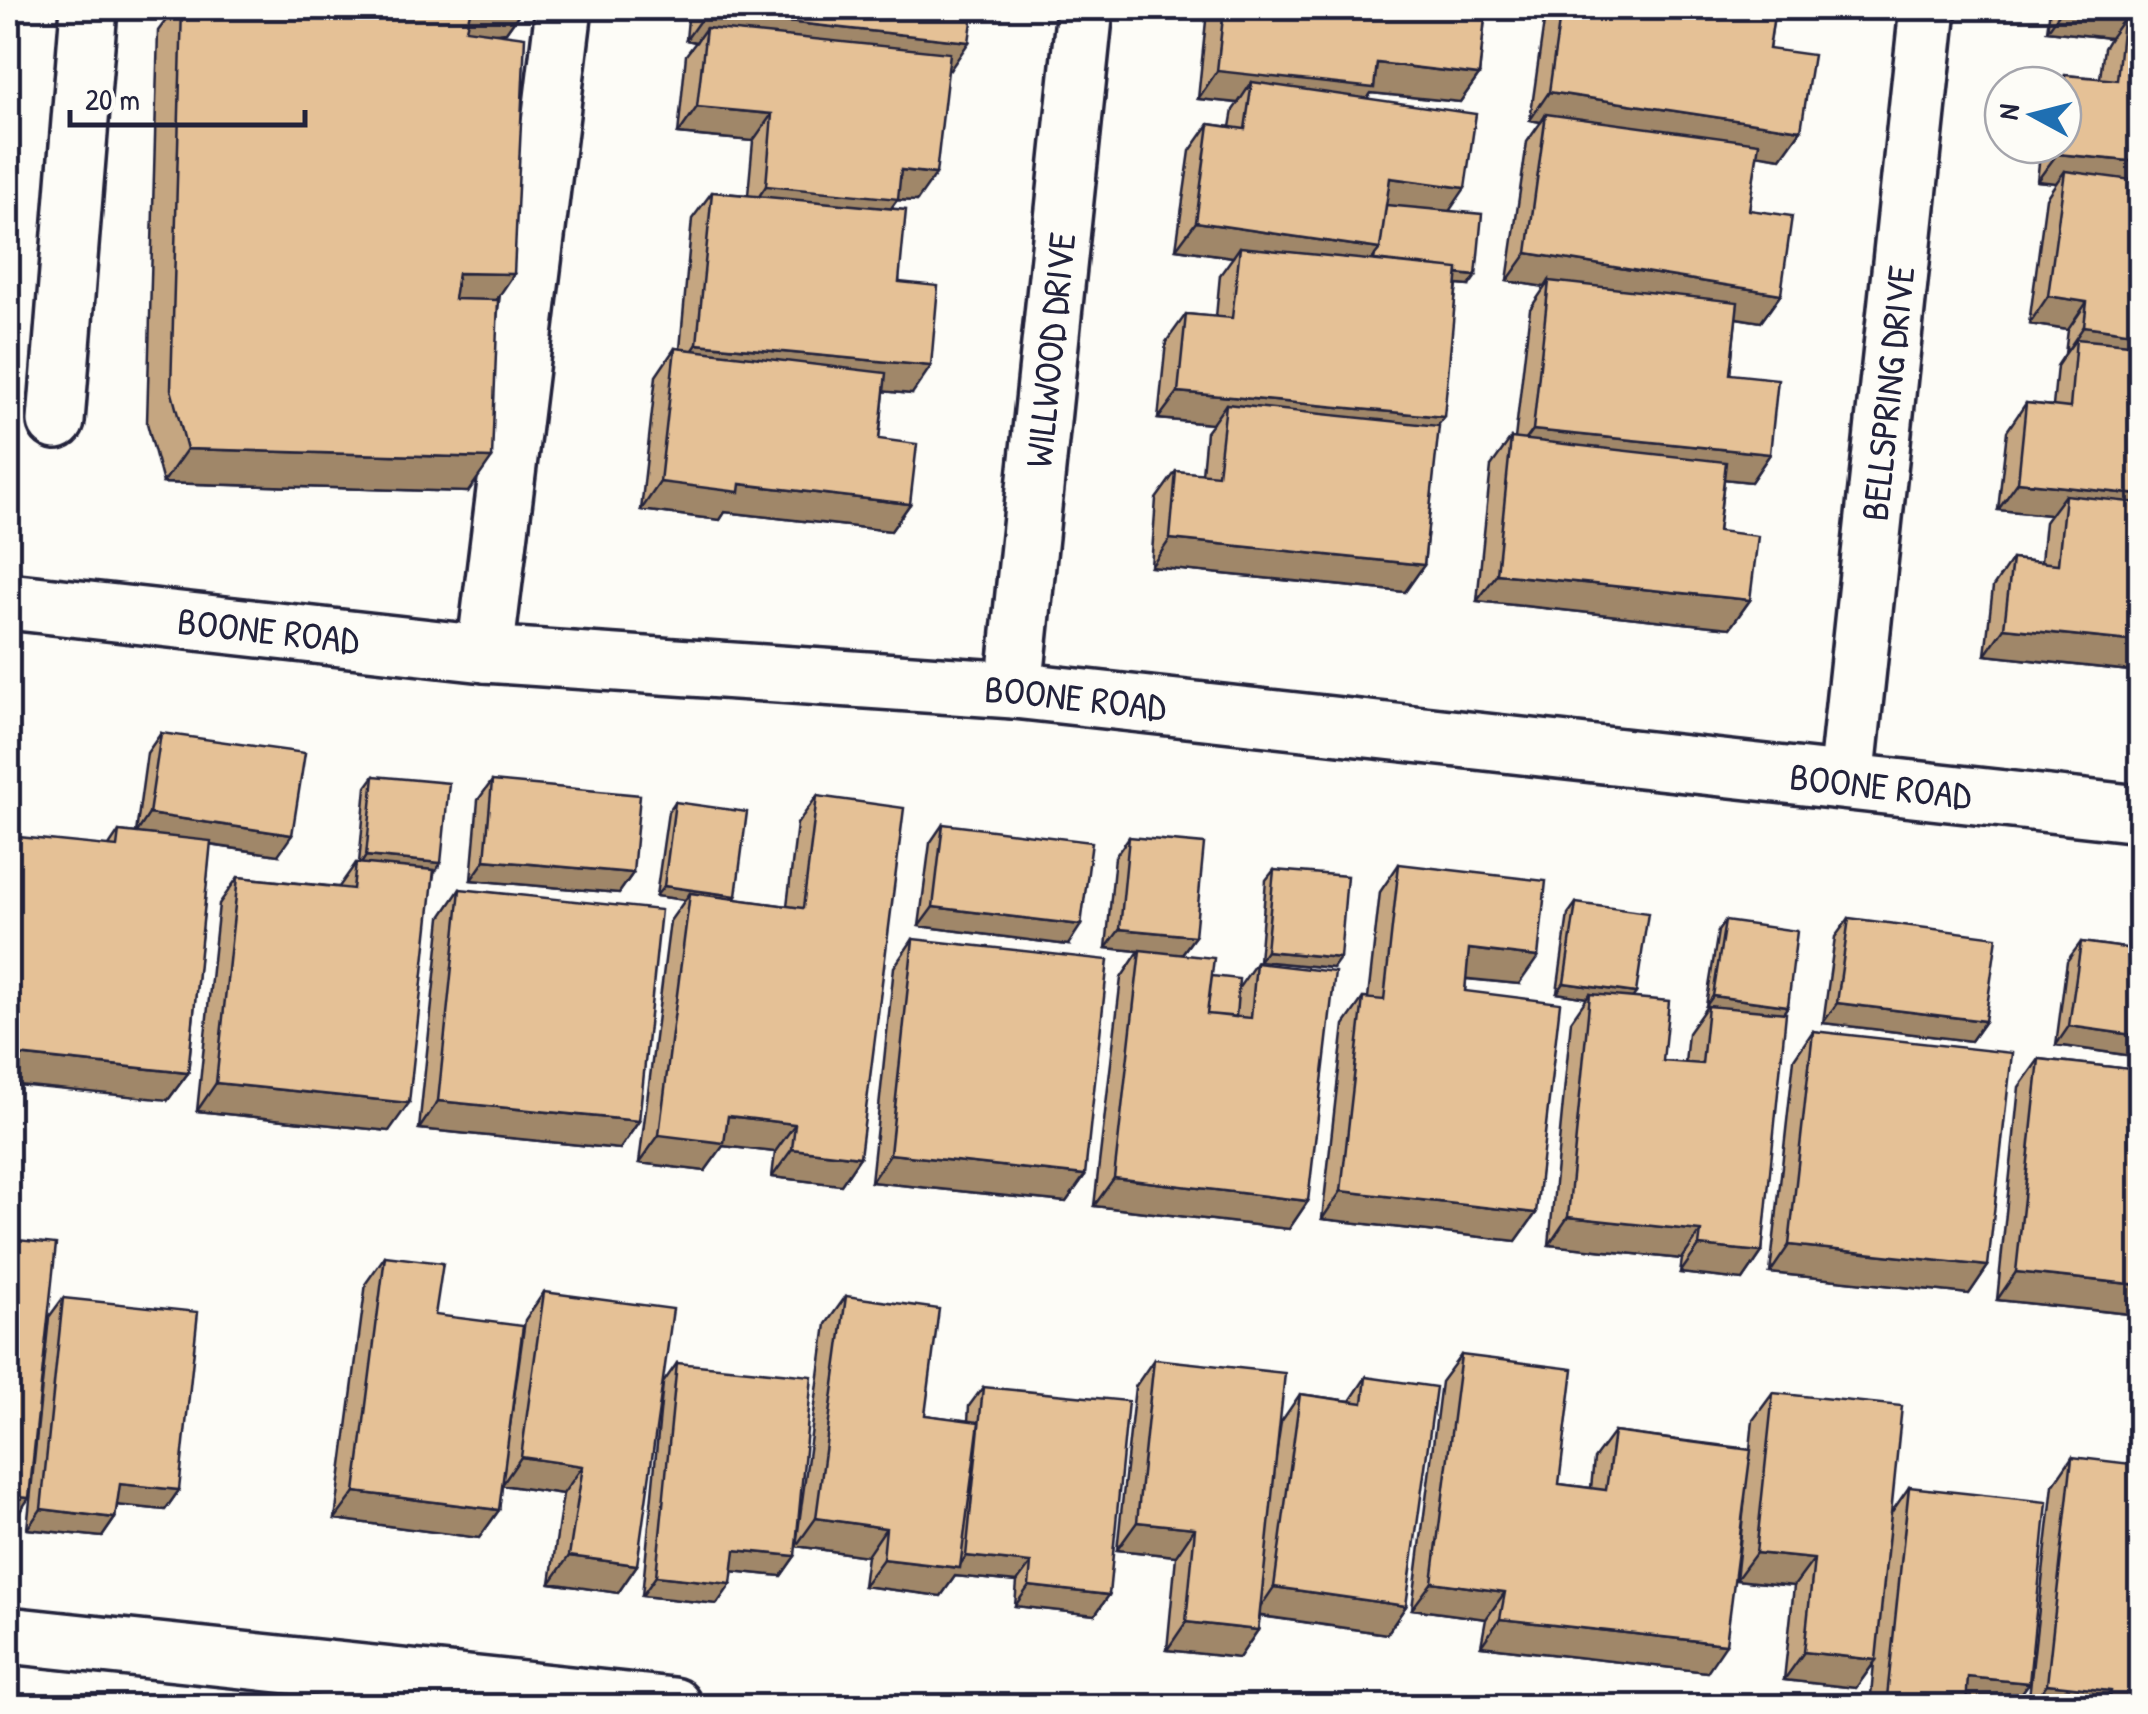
<svg xmlns="http://www.w3.org/2000/svg" width="2148" height="1714" font-family="'Patrick Hand',sans-serif">
<style>
.lines{fill:none;stroke-linecap:round;stroke-linejoin:round}
.minor-casing{stroke:#22223b;stroke-width:62}
.minor{stroke:#fdfcf7;stroke-width:55}
.wall{fill:#c5a681;stroke:#22223b;stroke-width:2.5}
.shaded-wall{fill:#a08769;stroke:#22223b;stroke-width:2.5}
.building{fill:#e5c196;stroke:#22223b;stroke-width:2.5}
.labels{text-anchor:middle;dominant-baseline:central;stroke-width:9;stroke-linejoin:round;paint-order:stroke}
.street-label{font-size:38px;fill:#22223b;stroke:#fdfcf7}
</style>
<rect width="100%" height="100%" fill="#fdfcf7"/>
<filter id="ink" filterUnits="userSpaceOnUse"><feTurbulence type="fractalNoise" baseFrequency=".01" numOctaves="2"/><feDisplacementMap in="SourceGraphic" scale="20" xChannelSelector="R" yChannelSelector="G"/><feConvolveMatrix kernelMatrix="1 2 1 2 8 2 1 2 1" color-interpolation-filters="sRGB"/></filter>
<g filter="url(#ink)">
<g class="lines">
<defs>
<g id="minor">
<path d="M56,421L89,8"/>
<path id="s1" d="M8,601L485,654L1014,690L2140,814"/>
<path d="M485,654L564,8"/>
<path id="s2" d="M1014,690L1085,8"/>
<path id="s3" d="M1846,781L1928,8"/>
<path d="M8,1635L673,1706"/>
</g>
</defs>
<use href="#minor" class="minor-casing"/>
<use href="#minor" class="minor"/>
</g>
<path class="wall" d="M175,8H523L506,32L496,33V300L468,492L163,483L147,423L158,31Z
M689,8H974L950,70L948,69L917,201L897,200L891,208L912,394L884,391L879,439L910,504L891,531L725,512L720,520L641,510L656,376L675,348L680,349L692,219L712,192L748,195L753,141L678,134L686,55L696,42L686,40Z
M1209,8H1486L1479,75L1460,102L1371,93L1367,99L1450,211L1469,286L1457,285L1438,426L1424,565L1405,592L1151,567L1156,499L1176,471L1202,474L1206,432L1212,424L1158,419L1166,342L1186,314L1216,317L1220,275L1233,257L1176,249L1190,151L1209,124L1230,127L1233,110L1238,103L1198,99L1207,11Z
M1546,8H1775L1769,49L1801,130L1781,158L1757,154L1749,210L1781,294L1761,322L1736,318L1730,374L1770,454L1751,482L1724,479L1718,531L1750,600L1730,628L1477,601L1491,466L1511,438L1515,439L1530,309L1545,287L1507,281L1527,142L1541,122L1530,120Z
M2050,8H2140V672L1985,655L1993,587L2012,559L2041,562L2045,522L2050,515L1998,510L2007,431L2026,403L2053,406L2057,366L2065,354L2068,330L2029,324L2046,198L2056,183L2037,181L2041,145H2063V85H2058L2065,75L2100,78L2104,48L2110,38L2047,31Z
M161,733L278,855L210,845L188,1073L168,1100L109,846L119,831L136,833L147,753Z
M374,776L434,874L389,1131L197,1111L219,904L238,877L339,887L356,863H359L366,787Z
M492,781L633,873L619,893L471,880L478,800Z
M817,796L860,1157L841,1185L772,1177L775,1152L723,1146L705,1171L639,1163L670,921L685,900L656,896L668,812L675,802L736,896L733,899L787,906L797,824Z
M943,824L1068,945L919,926L930,843Z
M1129,837L1195,936L1182,954L1212,976L1238,989L1256,963L1308,1201L1289,1229L1094,1206L1121,978L1139,951L1106,948L1115,857Z
M1399,864L1519,984L1466,979L1465,991L1536,1213L1516,1241L1322,1219L1344,1025L1363,998H1368L1380,892Z
M1274,870L1333,968L1259,961L1266,880Z
M460,889L639,1121L620,1149L419,1129L441,917Z
M1576,903L1633,998L1663,1061L1685,1063L1688,1033L1707,1006H1706L1718,931L1725,921L1788,1006L1783,1013L1762,1252L1743,1280L1680,1273L1682,1259L1549,1245L1571,1021L1587,998L1557,993L1568,914Z
M1849,918L1985,1021L1971,1041L1823,1023L1835,937Z
M913,939L1085,1175L1066,1202L871,1182L894,967Z
M2081,942L2140,950V1057L2056,1045L2067,961Z
M1813,1031L1988,1266L1969,1294L1770,1273L1794,1059Z
M2039,1059L2140,1070V1315L1997,1300L2019,1087Z
M385,1256L435,1315L509,1433L525,1320L544,1292L637,1565L618,1593L550,1583L563,1494L502,1485L499,1510L479,1538L335,1519L366,1283Z
M846,1296L925,1415L968,1421L969,1406L983,1387L1109,1595L1095,1615L1015,1606L1017,1582L955,1576L941,1596L863,1586L867,1556L796,1546L826,1324Z
M63,1298L179,1490L165,1510L117,1505L115,1518L102,1537L27,1529L49,1317Z
M1461,1355L1559,1484L1591,1488L1594,1459L1614,1432L1750,1449L1753,1420L1773,1393L1891,1513L1909,1487L2029,1683L2012,1706H1870L1874,1663L1856,1688L1784,1680L1794,1586L1736,1580L1745,1497L1707,1672L1481,1646L1486,1619L1412,1609L1441,1382Z
M1154,1359L1275,1462L1281,1422L1300,1394L1350,1401L1366,1377L1406,1606L1387,1634L1260,1616L1258,1630L1239,1658L1167,1650L1176,1556L1117,1550L1135,1387Z
M677,1363L795,1556L781,1576L733,1571L717,1604L642,1596L663,1383Z
M2072,1457L2140,1706H2028L2053,1485Z"/>
<path class="shaded-wall" d="M469,8H523L506,32L448,38Z
M2063,8H2105L2140,12V42L2123,20L2110,38L2047,31Z
M705,13L969,42L950,70L704,43L706,28L696,42L686,40Z
M1377,63L1479,75L1460,102L1371,93L1355,116L1252,82L1238,103L1198,99L1217,71Z
M1549,92L1801,130L1781,158L1545,122L1546,114L1541,122L1530,120Z
M697,107L772,114L753,141L678,134Z
M2057,154L2140,162V176L2130,190L2065,171L2056,183L2037,181Z
M901,170L936,174L917,201L897,200L878,226L747,214L766,186Z
M1390,178L1465,188L1446,216L1370,206Z
M1196,222L1380,249L1360,276L1240,247L1233,257L1176,249Z
M1527,253L1781,294L1761,322L1549,287V281L1545,287L1507,281Z
M1374,267L1476,276L1469,286L1367,277Z
M458,273L514,274L491,308L434,306Z
M2048,296L2087,302L2068,330L2029,324Z
M2084,326L2140,334V364L2076,339L2065,354Z
M697,344L931,366L912,394L678,372Z
M1178,392L1444,417L1424,445L1226,404L1212,424L1158,419Z
M1533,430L1770,454L1751,482L1513,457Z
M187,449L492,458L468,492L163,483Z
M660,482L740,484L910,504L891,531L725,512L720,520L641,510Z
M2018,482L2140,495V524L2065,495L2050,515L1998,510Z
M1170,539L1424,565L1405,592L1151,567Z
M1497,574L1750,600L1730,628L1477,601Z
M2004,628L2140,642V672L1985,655Z
M149,814L292,835L278,855L136,834Z
M366,856L441,863L434,874L359,867Z
M485,860L633,873L619,893L471,880Z
M664,886L736,896L728,906L690,893L685,900L656,896Z
M933,907L1081,925L1068,945L919,926Z
M1120,929L1195,936L1181,955L1106,948Z
M1469,949L1538,957L1519,984L1449,977Z
M1266,951L1340,958L1333,968L1259,961Z
M1564,983L1636,993L1629,1003L1590,994L1587,998L1557,993Z
M1713,996L1788,1006L1781,1016L1706,1006Z
M1837,1003L1985,1021L1971,1041L1823,1023Z
M2069,1026L2140,1036V1057L2056,1045Z
M8,1054L188,1073L168,1100L8,1084Z
M216,1083L409,1103L389,1131L197,1111Z
M438,1101L639,1121L620,1149L419,1129Z
M728,1116L795,1124L775,1152L723,1146L705,1171L639,1163L659,1135Z
M792,1149L860,1157L841,1185L772,1177Z
M890,1154L1085,1175L1066,1202L871,1182Z
M1114,1178L1308,1201L1289,1229L1094,1206Z
M1341,1191L1536,1213L1516,1241L1322,1219Z
M1568,1217L1701,1231L1682,1259L1549,1245Z
M1789,1245L1988,1266L1969,1294L1770,1273Z
M1699,1246L1762,1252L1743,1280L1680,1273Z
M2016,1272L2140,1285V1315L1997,1300Z
M521,1457L583,1466L563,1494L502,1485Z
M120,1484L179,1490L165,1510L106,1504Z
M355,1492L499,1510L479,1538L335,1519Z
M8,1496L29,1498L10,1526H8Z
M41,1509L115,1518L102,1537L27,1529Z
M816,1518L886,1528L867,1556L796,1546Z
M1137,1522L1195,1528L1176,1556L1117,1550Z
M735,1550L795,1556L781,1576L721,1570Z
M1756,1553L1814,1559L1794,1586L1736,1580Z
M569,1556L637,1565L618,1593L550,1583Z
M966,1556L1031,1563L1017,1582L955,1576L941,1596L863,1586L883,1559L958,1568Z
M656,1576L731,1584L717,1604L642,1596Z
M1432,1582L1505,1592L1486,1619L1412,1609Z
M1029,1586L1109,1595L1095,1615L1015,1606Z
M1274,1587L1406,1606L1387,1634L1255,1615Z
M1500,1619L1726,1644L1707,1672L1481,1646Z
M1186,1622L1258,1630L1239,1658L1167,1650Z
M1804,1652L1876,1660L1856,1688L1784,1680Z
M1968,1677L2029,1683L2012,1706H1880L1887,1697Z
M2047,1684L2111,1691L2101,1706H2031Z"/>
<path class="building" d="M182,8H471L466,29L525,37L514,274L458,273L454,299L498,300L492,458L187,449L171,389Z
M705,8H974L969,42L705,13Z
M1224,8H1486L1479,75L1377,63L1374,88L1217,71Z
M1561,8H1775L1769,49L1813,55L1801,130L1549,92Z
M2105,8H2140V12Z
M2123,20L2140,22V162L2057,154L2058,145H2063V96L2065,75L2117,80Z
M706,28L950,53L936,174L901,170L898,199L766,186L772,114L697,107Z
M1252,82L1476,114L1465,188L1390,178L1380,249L1196,222L1209,124L1245,129Z
M1546,114L1759,143L1749,210L1792,216L1781,294L1527,253Z
M2065,171L2140,181V334L2084,326L2087,302L2048,296Z
M712,192L906,210L899,282L938,286L931,366L697,344Z
M1386,205L1482,214L1476,276L1458,274V269L1374,260L1375,255L1380,249Z
M1240,247L1458,269L1444,417L1178,392L1186,314L1232,318Z
M1549,281L1738,302L1730,374L1778,379L1770,454L1533,430Z
M2076,339L2140,345V495L2018,482L2026,403L2070,408Z
M675,348L886,373L879,439L917,444L910,504L740,484L739,492L660,482Z
M1226,404L1439,426L1424,565L1170,539L1176,471L1218,475Z
M1511,438L1726,462L1718,531L1758,536L1750,600L1497,574Z
M2065,495L2140,503V642L2004,628L2012,559L2058,564Z
M161,733L305,753L292,835L149,814Z
M374,776L449,783L441,863L366,856Z
M492,781L640,795L633,873L485,860Z
M817,796L904,808L860,1157L792,1149L795,1124L728,1116L724,1143L659,1135L690,893L803,908Z
M675,802L747,812L736,896L664,886Z
M943,824L1092,842L1081,925L933,907Z
M119,831L211,841L188,1073L8,1054V836L117,847Z
M1129,837L1204,844L1195,936L1120,929Z
M356,863L434,870L409,1103L216,1083L238,877L353,889Z
M1399,864L1546,881L1538,957L1469,949L1465,991L1560,1003L1536,1213L1341,1191L1363,998L1384,1000Z
M1274,870L1347,876L1340,958L1266,951Z
M460,889L661,910L639,1121L438,1101Z
M1576,903L1648,913L1636,993L1564,983Z
M1849,918L1997,937L1985,1021L1837,1003Z
M1725,921L1797,931L1788,1006L1713,996Z
M913,939L1108,960L1085,1175L890,1154Z
M2081,942L2140,950V1036L2069,1026Z
M1140,950L1214,958L1207,1014L1251,1018L1256,963L1335,972L1308,1201L1114,1178Z
M1212,976L1239,979L1236,1017L1207,1014Z
M1590,994L1669,1001L1663,1061L1702,1064L1708,1006L1786,1013L1762,1252L1699,1246L1701,1231L1568,1217Z
M1813,1031L2012,1053L1988,1266L1789,1245Z
M2039,1059L2140,1070V1285L2016,1272Z
M8,1239L56,1244L29,1498L8,1496Z
M385,1256L443,1263L435,1315L523,1326L499,1510L355,1492Z
M544,1292L673,1309L637,1565L569,1556L583,1466L521,1457Z
M846,1296L939,1309L925,1415L979,1422L960,1568L883,1559L886,1528L816,1518Z
M63,1298L198,1312L179,1490L120,1484L115,1518L41,1509Z
M1461,1355L1573,1369L1559,1484L1606,1490L1614,1432L1751,1450L1726,1644L1500,1619L1505,1592L1432,1582Z
M1154,1359L1285,1373L1258,1630L1186,1622L1195,1528L1137,1522Z
M677,1363L812,1376L795,1556L735,1550L731,1584L656,1576Z
M1366,1377L1436,1387L1406,1606L1274,1587L1300,1394L1363,1403Z
M983,1387L1128,1401L1109,1595L1029,1586L1031,1563L966,1556Z
M1773,1393L1902,1406L1876,1660L1804,1652L1814,1559L1756,1553Z
M2072,1457L2140,1465V1706H2109L2111,1691L2047,1684Z
M1909,1487L2047,1502L2029,1683L1968,1677L1966,1705L1887,1697Z"/>
</g>
<g class="labels">
<g class="street-label">
<text stroke="none"><textPath href="#s2" startOffset="342">WILLWOOD DRIVE</textPath></text>
<text stroke="none"><textPath href="#s3" startOffset="390">BELLSPRING DRIVE</textPath></text>
<text stroke="none"><textPath href="#s1" startOffset="262">BOONE ROAD</textPath></text>
<text stroke="none"><textPath href="#s1" startOffset="1072">BOONE ROAD</textPath></text>
<text stroke="none"><textPath href="#s1" startOffset="1882">BOONE ROAD</textPath></text>
</g>
</g>
<rect width="2148" height="1714" fill="none" stroke="#fdfcf7" stroke-width="40"/>
<rect x="20" y="20" width="2108" height="1674" fill="none" stroke="#22223b" stroke-width="4" filter="url(#ink)"/>
<g transform="translate(2033 115) rotate(277)"><circle r="48" fill="#fdfcf7" stroke="#a5a5ac" stroke-width="2.5"/>
<path d="M0-8L18 38L0 25L-18 38Z" fill="#1f6fb2"/>
<text y="-15" font-size="28" font-weight="bold" text-anchor="middle" fill="#22223b">N</text>
</g>
<path d="M70 110v15h235v-15" fill="none" stroke="#22223b" stroke-width="5"/>
<text x="85" y="110" font-size="30" fill="#22223b" stroke="#fdfcf7" stroke-width="8" paint-order="stroke">20 m</text>
</svg>
